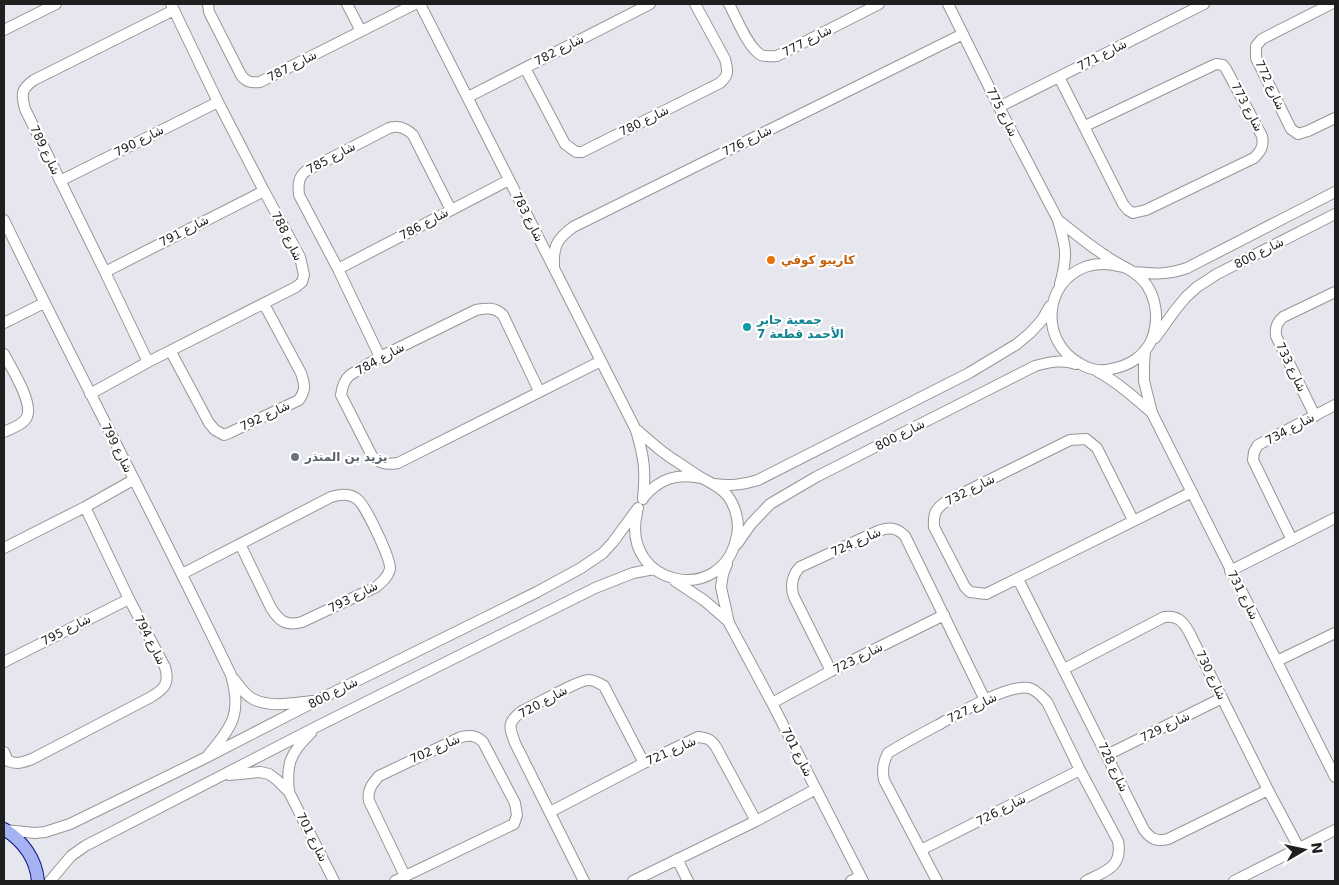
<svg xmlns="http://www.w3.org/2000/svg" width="1339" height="885" font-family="'DejaVu Sans',Vazirmatn,sans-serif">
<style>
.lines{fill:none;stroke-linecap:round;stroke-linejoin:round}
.minor-casing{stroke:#969696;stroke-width:12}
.major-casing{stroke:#101589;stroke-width:14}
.minor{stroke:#fff;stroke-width:10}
.major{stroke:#a7b2f2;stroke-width:12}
.food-dot{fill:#e8710a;stroke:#fff;stroke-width:2}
.culture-dot{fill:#0f9aa8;stroke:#fff;stroke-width:2}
.worship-dot{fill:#6b7280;stroke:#fff;stroke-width:2}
.labels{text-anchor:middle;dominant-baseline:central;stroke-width:4.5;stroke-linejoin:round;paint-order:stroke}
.street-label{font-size:12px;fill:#1f1f1f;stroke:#fff}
.food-label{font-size:12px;font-weight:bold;fill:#c56008;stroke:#fff;text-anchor:start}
.culture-label{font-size:12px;font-weight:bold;fill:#0d838f;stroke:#fff;text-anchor:start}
.worship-label{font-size:12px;font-weight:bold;fill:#5b616d;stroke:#fff;text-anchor:start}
</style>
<rect width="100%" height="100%" fill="#e6e6ee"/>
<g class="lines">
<defs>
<path id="minor" d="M208,4L209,12L241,75C246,82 251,83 260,82L415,4
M347,4L361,31
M420,4L636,430C644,457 646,471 643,499
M729,4C736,17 748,48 761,55C766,57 771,56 777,56L879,4
M948,4L999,107L1058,220C1066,247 1068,256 1060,284
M1331,4L1262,39L1256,46V58L1291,129L1298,134L1308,131L1335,118
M4,30L56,4
M525,68L565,144L576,152H582L720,83C729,75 728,71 725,59L695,4
M1059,77L1123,204L1128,210L1133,213L1146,210L1254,158C1261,151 1264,146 1262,136L1226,69L1223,65L1216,64L1085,126
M468,97L650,4
M999,107L1204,4
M60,181L218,102
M4,220C78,373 158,522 231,675C242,712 233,726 209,754
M1058,220C1072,231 1085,242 1100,252C1110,260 1122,265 1133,272C1155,286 1161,315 1152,339C1145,356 1129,366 1111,369C1100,372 1088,369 1079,363C1040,341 1043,283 1085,267C1098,262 1110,264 1123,267
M554,266C553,246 557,239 573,227L963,34
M338,269L509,180
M105,272L264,191
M1133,272C1154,274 1167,275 1187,268L1335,192
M4,323L44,303
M1155,338L1176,309L1186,297L1197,287L1217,274L1335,214
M1145,350L1144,366V381L1152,413L1335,777
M171,352L209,423L215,430L224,435L229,433L299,400C306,389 305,386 301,373L264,304
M4,354C11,368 37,407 25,420C20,426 10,429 4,432
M380,357L338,269L299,195C298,185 298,177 306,171L389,128C399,125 406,128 413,135L451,210
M148,362L105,272L25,109C21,94 21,89 34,80L174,10
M1097,371C1117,382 1134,397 1151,412
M539,391L503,315C495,307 487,308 476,310L380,357L350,375C344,380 342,388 341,395L372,456C380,464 387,465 398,463L601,361
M90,394L148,362L296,287L302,282L304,275L300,257L264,191L218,102L171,4
M1315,416L1276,336C1275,329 1277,322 1283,317L1335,292
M714,484C731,486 741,485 758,480L969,373L1017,344L1030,333L1042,320L1050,306
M643,498C660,478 677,473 702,478
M637,513C620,586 724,608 737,535C740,522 735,505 727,495C720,487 711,483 702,478C693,473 685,467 676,461C662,453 650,441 637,430
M1133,520L1097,448L1086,439L1070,440L947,501C936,508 933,513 934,527L965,587L970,592L986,594L1192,492
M1292,540L1253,460L1254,452L1258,445L1335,405
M737,544L751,524L770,504L816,477L1035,366C1050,362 1062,359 1076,364
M4,548L85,507L133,480
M727,564L723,574L721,587L729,623L772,703L863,881
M1230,571L1335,518
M182,574L331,497C340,494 349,493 357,499C365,504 391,559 390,569C388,577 382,582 376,587L302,622C286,626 280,622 271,608L240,544
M1018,579L1144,830C1151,839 1157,842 1168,839L1268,790
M675,581L705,601L729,622
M1277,661L1335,633
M4,662L129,599
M1064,669L1164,617C1177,615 1183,621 1189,632L1268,790L1299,848
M831,671L794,597C790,587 792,575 800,567L878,531C889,527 896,527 905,536L985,700
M234,679C240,687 245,695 253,699C270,708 294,703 312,701
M772,703L831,671L944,615
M4,752L8,761C18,765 23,762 32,759L151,697C164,689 170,684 165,667L129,599L85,507
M1107,755L1222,698
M229,775L260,772L269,774L277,780L289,792L334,881
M289,792C286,764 290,753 311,733
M550,812L644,763L698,737C707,738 711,739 716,747L756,821
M5,830L35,833L45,832L70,824L205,758L318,700L537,592L581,568L603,553L613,542L638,508
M921,850L1080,770
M677,859L688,881
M50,881L71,856L85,846L318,726L595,588L633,573L654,569
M395,881L514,824L517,815L515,803L483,742C476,735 470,735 461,737L379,776C372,784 367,790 369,801L405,876
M584,881L515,743C509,726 507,723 522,711C535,705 578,680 589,680C594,680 599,683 604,686L644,763
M633,881L756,821L816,789
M851,881L860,876
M937,881L884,780C882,770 883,763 888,753C904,743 921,734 938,725C958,714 1007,684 1029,688C1037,690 1042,697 1047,702L1080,770L1118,841C1123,867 1106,871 1086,881
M1234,881L1335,830"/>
<path id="major" d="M4,829C23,841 36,859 38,881"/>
</defs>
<use href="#minor" class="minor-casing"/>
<use href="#major" class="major-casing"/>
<use href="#minor" class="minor"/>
<use href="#major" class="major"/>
</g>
<circle class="food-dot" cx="771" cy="260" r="5"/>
<circle class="culture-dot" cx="747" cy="327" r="5"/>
<circle class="worship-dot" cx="295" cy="457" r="5"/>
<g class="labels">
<g class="street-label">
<text transform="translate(807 41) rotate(-27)">شارع 777</text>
<text transform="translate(559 50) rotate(-27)">شارع 782</text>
<text transform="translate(1102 55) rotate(-27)">شارع 771</text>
<text transform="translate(292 66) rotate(-27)">شارع 787</text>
<text transform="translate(1270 85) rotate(65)">شارع 772</text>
<text transform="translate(1247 107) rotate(62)">شارع 773</text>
<text transform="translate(1002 112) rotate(63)">شارع 775</text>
<text transform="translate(644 121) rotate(-26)">شارع 780</text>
<text transform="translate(139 141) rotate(-27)">شارع 790</text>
<text transform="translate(747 141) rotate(-26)">شارع 776</text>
<text transform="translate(45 150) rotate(64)">شارع 789</text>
<text transform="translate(331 158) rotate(-28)">شارع 785</text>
<text transform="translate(528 217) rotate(63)">شارع 783</text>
<text transform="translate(424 224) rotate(-28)">شارع 786</text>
<text transform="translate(184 231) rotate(-27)">شارع 791</text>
<text transform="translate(287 236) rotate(63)">شارع 788</text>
<text transform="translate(1259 253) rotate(-27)">شارع 800</text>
<text transform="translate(380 359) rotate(-29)">شارع 784</text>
<text transform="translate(1291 367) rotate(64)">شارع 733</text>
<text transform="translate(265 416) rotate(-25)">شارع 792</text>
<text transform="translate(1290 429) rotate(-28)">شارع 734</text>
<text transform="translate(900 435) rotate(-27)">شارع 800</text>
<text transform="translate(117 448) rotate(63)">شارع 799</text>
<text transform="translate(970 490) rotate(-27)">شارع 732</text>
<text transform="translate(856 542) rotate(-24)">شارع 724</text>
<text transform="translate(1243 595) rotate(63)">شارع 731</text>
<text transform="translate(353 597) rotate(-27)">شارع 793</text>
<text transform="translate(66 630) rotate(-27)">شارع 795</text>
<text transform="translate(150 640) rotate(63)">شارع 794</text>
<text transform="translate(858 658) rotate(-27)">شارع 723</text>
<text transform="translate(1211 675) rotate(64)">شارع 730</text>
<text transform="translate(333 693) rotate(-27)">شارع 800</text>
<text transform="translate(543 702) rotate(-29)">شارع 720</text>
<text transform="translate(972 708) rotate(-26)">شارع 727</text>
<text transform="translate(1165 727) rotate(-26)">شارع 729</text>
<text transform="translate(435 749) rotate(-24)">شارع 702</text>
<text transform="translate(671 751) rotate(-24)">شارع 721</text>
<text transform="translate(797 752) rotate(63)">شارع 701</text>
<text transform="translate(1113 767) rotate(64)">شارع 728</text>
<text transform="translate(1001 810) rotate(-27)">شارع 726</text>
<text transform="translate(312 837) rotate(63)">شارع 701</text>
</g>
<g class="food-label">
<text x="781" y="260">كاريبو كوفي</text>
</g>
<g class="culture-label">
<text x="757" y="320">جمعية جابر<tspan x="757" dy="14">الأحمد قطعة 7</tspan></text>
</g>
<g class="worship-label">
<text x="305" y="457">يزيد بن المنذر</text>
</g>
</g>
<rect width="1339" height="885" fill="none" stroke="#1f1f1f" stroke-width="10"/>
<g transform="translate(1304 850) rotate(81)" stroke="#ffffff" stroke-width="4" paint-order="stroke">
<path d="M0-4L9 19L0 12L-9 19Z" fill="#1f1f1f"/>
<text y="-8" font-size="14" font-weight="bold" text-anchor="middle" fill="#1f1f1f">N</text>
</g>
</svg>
